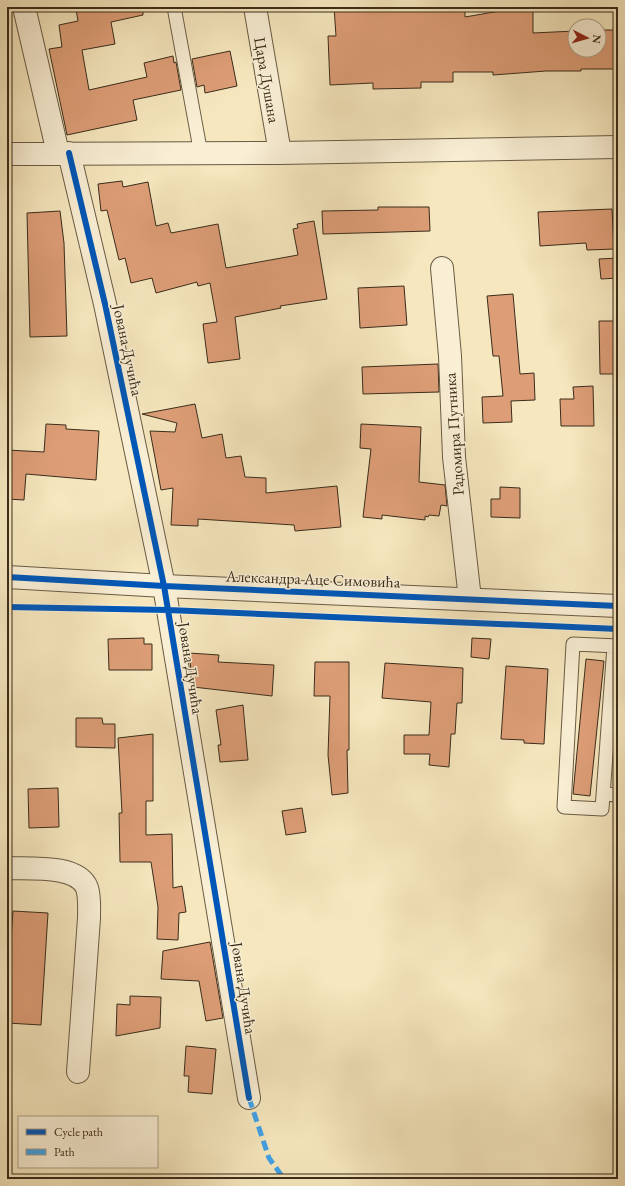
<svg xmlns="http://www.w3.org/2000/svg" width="625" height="1186" font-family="'EB Garamond',serif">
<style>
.building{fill:#dd9e77;stroke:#3a2c1b}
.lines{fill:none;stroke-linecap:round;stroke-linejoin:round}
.service-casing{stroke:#695b44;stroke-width:15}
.minor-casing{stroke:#695b44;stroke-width:24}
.tertiary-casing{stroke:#695b44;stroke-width:24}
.service{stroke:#f9efd5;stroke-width:13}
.minor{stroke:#f9efd5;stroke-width:22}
.tertiary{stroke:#f9efd5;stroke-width:22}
.quiet{stroke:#3fa3ea;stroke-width:5;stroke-dasharray:10 5;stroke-linecap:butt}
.cycleway-casing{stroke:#f9efd5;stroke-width:8}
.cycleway{stroke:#0057b8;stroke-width:6}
.labels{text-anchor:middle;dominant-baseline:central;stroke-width:3;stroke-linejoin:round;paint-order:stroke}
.street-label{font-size:16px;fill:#3a2c1b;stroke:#f9efd5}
</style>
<rect width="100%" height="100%" fill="#f6e7be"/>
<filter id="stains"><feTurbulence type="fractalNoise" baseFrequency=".005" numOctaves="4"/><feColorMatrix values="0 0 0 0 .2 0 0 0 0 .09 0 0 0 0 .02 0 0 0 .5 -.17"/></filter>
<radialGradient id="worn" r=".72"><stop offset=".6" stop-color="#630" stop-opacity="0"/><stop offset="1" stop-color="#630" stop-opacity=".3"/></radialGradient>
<path class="building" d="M86,7H143V15L111,22L115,44L82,50L89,90L147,77L144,63L173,56L174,63L176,62L181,90L133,100L137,120L67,135L49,49L62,47L59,25L78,21L76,9Z
M334,7H465V17L523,7H533V33L575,31V50H599V30H618V69H581V71H546L493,75V72H453V82H421V88L373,89V83L330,85L328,36H336Z
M230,51L237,86L205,93L204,85L197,87L192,59Z
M122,181L123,187L148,182L156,226L168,223L171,233L218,224L226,268L298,255L293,229L298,228L297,224L314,221L327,299L280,306L281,308L235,317L240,359L208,363L203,324L217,322L210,283L198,286L197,282L156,293L152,278L131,283L125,258L119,260L107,210L101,211L98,184Z
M378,207H429L430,231L323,234L322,211L378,210Z
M612,209L614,249L587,250L586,243L540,246L538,212Z
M60,211L64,243L67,336L30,337L27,213Z
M618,258V278L601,279L599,259Z
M404,286L407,325L360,328L358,288Z
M513,294L520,374L534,373L535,400L511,401L512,422L483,423L482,397L503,396L499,356H493L487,296Z
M599,321H618V374H600Z
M438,364L439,392L363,394L362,367Z
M593,386L594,426H561L560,399H574L573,387Z
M195,404L202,438L222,434L226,458L241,456L245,477L266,478V493L337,486L341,527L295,531L294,525L198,519V526L171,525L173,488L161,490L150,431L175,432L177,423L142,414Z
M46,424L66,425V429L99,431L96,480L26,474L24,500L7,499V450L44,452Z
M361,424L421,427L419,482L445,485L447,506L441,505L439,516L429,515L428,517L425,516V520L382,515V519L363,517L371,449L360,448Z
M500,487L520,488V518L491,517V499H500Z
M144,638V644H152V670H109L108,639Z
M472,638L491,639L489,659L471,657Z
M189,653L219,655L218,662L274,665L272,696L193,687Z
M586,659L604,661L590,796L573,794Z
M315,662H349V750H347L348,793L332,795L328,755L330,696H314Z
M385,663L463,668L462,703H457L455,734H451L449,767L429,765L430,754H404V735H429L431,702L382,698Z
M506,666L548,669L544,744L524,743V740L501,739Z
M243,705L248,760L220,762L218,745H221L216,710Z
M76,718H102L103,724H115V748L76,747Z
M153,734V801H146V835L172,834L173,888L182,886L186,912L179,913L178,940L157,939L158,907L151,862H120L119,813H122L118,738Z
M58,788L59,827L29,828L28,789Z
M302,808L306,832L286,835L282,811Z
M13,911L48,913L41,1025L7,1023V994Z
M210,942L223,1018L206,1021L199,981L161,979L163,951Z
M130,996L161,997L160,1028L116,1036L117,1004L130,1005Z
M186,1046L216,1049L212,1094L188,1092L189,1076H184Z"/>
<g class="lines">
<defs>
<path id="service" d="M174,7L201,154
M614,646L602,809L564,807L573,644L618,646
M603,794L618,795"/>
<path id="minor" d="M24,7L58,153
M255,7L280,153
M69,153L105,304L164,586L249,1098
M7,154L280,153L618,147
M442,268L450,356L454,457L470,599
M7,868C28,869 78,864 87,888C90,897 89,908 89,918L78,1072"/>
<path id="tertiary" d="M7,577L164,586L618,606"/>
</defs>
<use href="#service" class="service-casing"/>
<use href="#minor" class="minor-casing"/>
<use href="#tertiary" class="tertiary-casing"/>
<use href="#service" class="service"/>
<use href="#minor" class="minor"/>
<use href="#tertiary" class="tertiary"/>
<path class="quiet" d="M249,1098L269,1158L284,1179"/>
<defs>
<path id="cycleway" d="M69,153L105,304L164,586L249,1098
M7,577L164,586L618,606
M7,607L168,610L618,629"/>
</defs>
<use href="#cycleway" class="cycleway-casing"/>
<use href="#cycleway" class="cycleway"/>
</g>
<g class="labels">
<g class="street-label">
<text transform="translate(267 80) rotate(80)">Цара Душана</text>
<text transform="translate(128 350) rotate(78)">Јована Дучића</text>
<text transform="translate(454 434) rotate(-94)">Радомира Путника</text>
<text transform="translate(313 579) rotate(2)">Александра Аце Симовића</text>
<text transform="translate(191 668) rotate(81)">Јована Дучића</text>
<text transform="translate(244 988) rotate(81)">Јована Дучића</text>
</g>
</g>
<rect width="625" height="1186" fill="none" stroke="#f6e7be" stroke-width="24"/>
<rect x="8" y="8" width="609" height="1170" fill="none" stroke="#3a2c1b" stroke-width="2"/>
<rect x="12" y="12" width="601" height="1162" fill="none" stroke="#3a2c1b"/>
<rect x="18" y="1116" width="140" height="52" fill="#f9efd5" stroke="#ada18b"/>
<rect x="26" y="1129" width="20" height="6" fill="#0057b8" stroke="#ada18b"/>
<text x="54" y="1136" font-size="12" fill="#3a2c1b">Cycle path</text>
<rect x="26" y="1149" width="20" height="6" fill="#3fa3ea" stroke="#ada18b"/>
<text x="54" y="1156" font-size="12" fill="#3a2c1b">Path</text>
<g transform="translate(587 38) rotate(96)"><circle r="19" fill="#f9efd5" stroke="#ada18b"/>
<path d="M0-3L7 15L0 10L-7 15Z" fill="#8f2418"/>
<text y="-6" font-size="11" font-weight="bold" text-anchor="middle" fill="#3a2c1b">N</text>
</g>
<rect width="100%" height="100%" filter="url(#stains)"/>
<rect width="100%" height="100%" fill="url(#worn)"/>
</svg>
